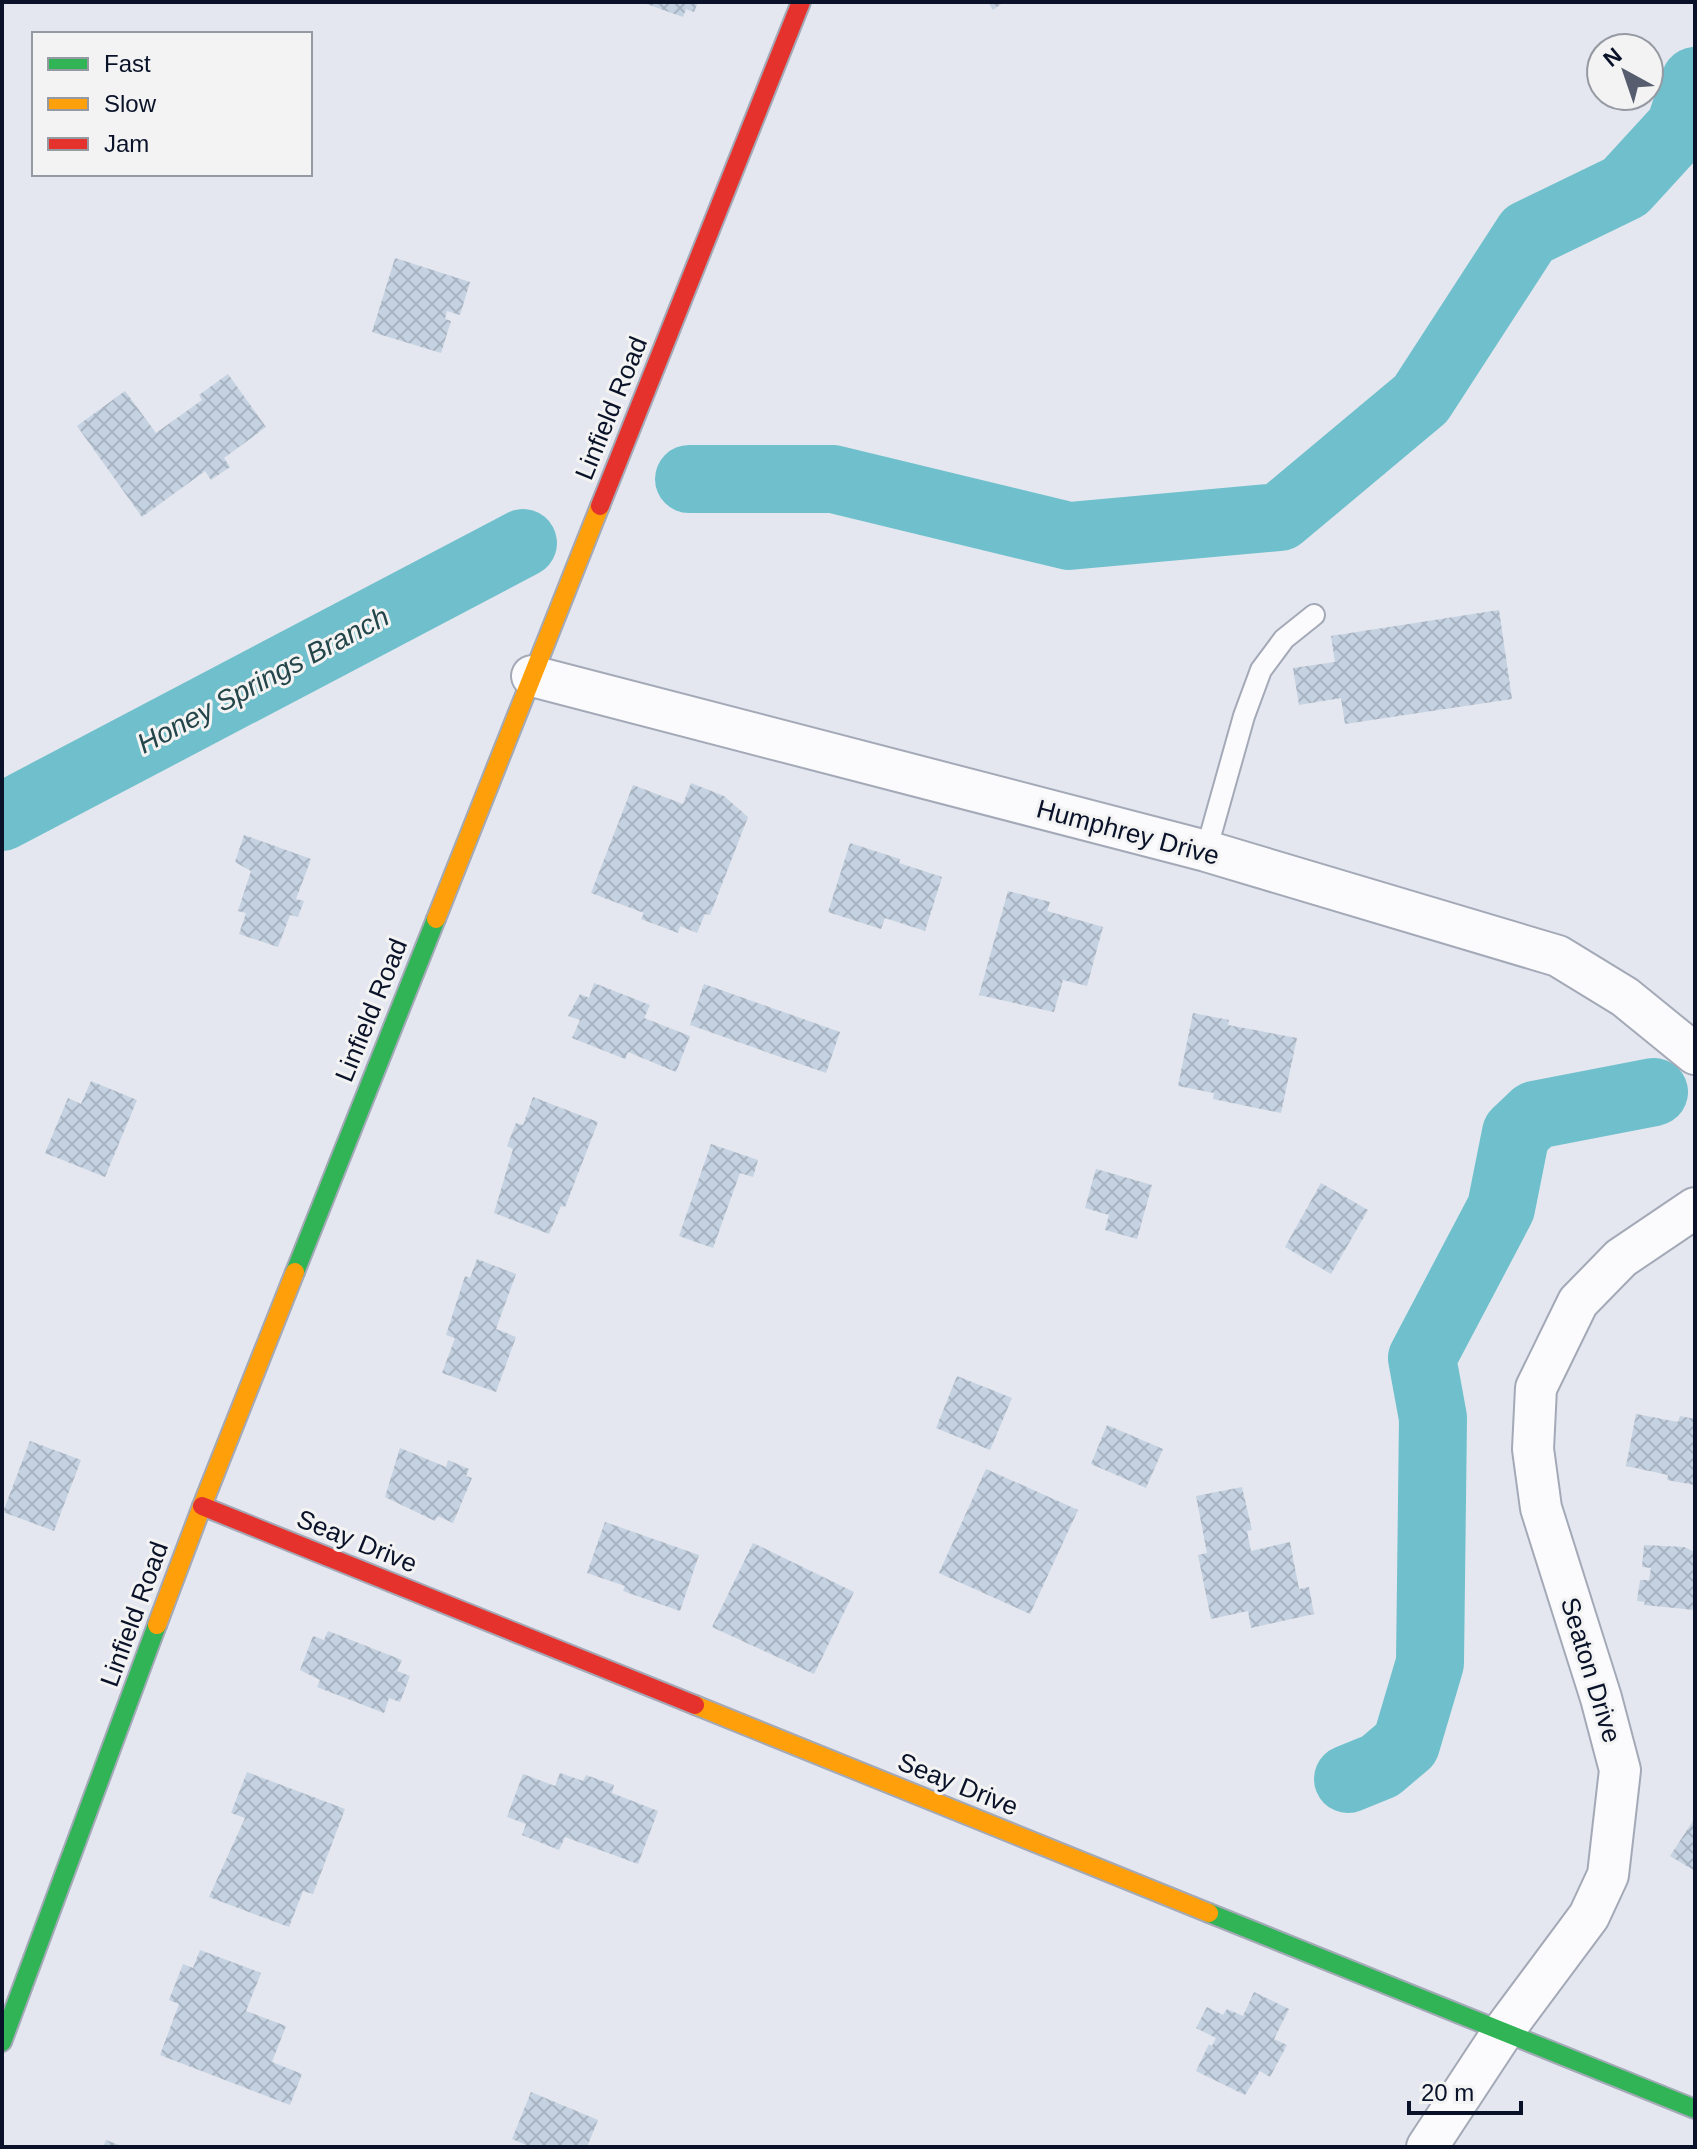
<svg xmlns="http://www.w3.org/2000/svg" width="1697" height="2149" font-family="Helvetica,sans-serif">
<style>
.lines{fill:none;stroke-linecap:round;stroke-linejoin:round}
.river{stroke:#6fc0cc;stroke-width:68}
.building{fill:url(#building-cross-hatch)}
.lane-casing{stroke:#a3a9b7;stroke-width:24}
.street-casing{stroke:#a3a9b7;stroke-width:44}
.fast-casing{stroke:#a3a9b7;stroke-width:22}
.slow-casing{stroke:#a3a9b7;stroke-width:22}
.jam-casing{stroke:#a3a9b7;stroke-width:22}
.lane{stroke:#fbfbfd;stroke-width:20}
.street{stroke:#fbfbfd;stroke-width:40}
.fast{stroke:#30b455;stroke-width:18}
.slow{stroke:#ff9f0a;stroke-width:18}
.jam{stroke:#e5322d;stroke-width:18}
.labels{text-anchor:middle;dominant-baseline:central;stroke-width:6;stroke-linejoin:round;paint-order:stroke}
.street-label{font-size:26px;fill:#091228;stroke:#f3f3f3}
.water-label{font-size:28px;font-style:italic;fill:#244549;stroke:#f3f3f3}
</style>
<defs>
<pattern id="building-cross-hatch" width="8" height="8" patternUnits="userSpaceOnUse" patternTransform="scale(2)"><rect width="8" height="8" fill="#c5d2e1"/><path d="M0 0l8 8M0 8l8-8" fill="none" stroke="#a8b3c1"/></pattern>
</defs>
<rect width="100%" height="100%" fill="#e4e7ef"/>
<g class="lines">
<path class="river" d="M689,479H833L1069,536L1280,517L1421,399L1528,234L1625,187L1680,127L1695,81
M2,817L523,543
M1348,1779L1380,1766L1406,1744L1430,1663L1433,1418L1422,1358L1501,1208L1516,1133L1535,1115L1654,1092"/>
</g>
<path class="building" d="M641,2H698L694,12L686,9L683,17Z
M988,2H1004L993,10Z
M395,258L470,282L460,315L447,311L445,319L451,321L441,353L372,332Z
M228,374L266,427L224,458L230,467L211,480L205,471L142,517L77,426L125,391L156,433L202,400L199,395Z
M1499,610L1512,699L1345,724L1341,698L1299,705L1293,668L1335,662L1331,636Z
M691,783L724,796L748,817L710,915L705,914L697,933L680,926L678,933L641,919L644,913L591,893L633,785L683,804Z
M244,835L311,859L296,899L304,901L298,917L290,915L278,947L239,934L246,913L238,911L251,871L235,862Z
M850,843L900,859L899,863L942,877L925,931L885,918L881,929L828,912Z
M1008,891L1050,902L1047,911L1103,927L1087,986L1063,980L1054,1012L979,995Z
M594,983L650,1005L644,1018L690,1036L676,1072L628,1052L625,1059L572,1038L580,1020L568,1016L580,994L589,998Z
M704,984L840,1032L826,1073L690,1025Z
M1193,1013L1229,1020L1228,1025L1297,1038L1281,1113L1213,1099L1214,1093L1178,1086Z
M91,1081L137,1100L105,1177L45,1153L68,1098L81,1104Z
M533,1097L598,1122L565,1207L561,1206L549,1234L494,1213L513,1149L507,1146L516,1123L523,1125Z
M711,1144L758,1160L753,1177L740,1173L713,1248L679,1236Z
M1096,1169L1152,1185L1137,1239L1105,1230L1109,1215L1085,1208Z
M1321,1183L1368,1210L1331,1274L1285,1247Z
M477,1259L516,1274L496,1329L516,1337L496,1392L442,1373L455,1338L446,1335L465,1276L470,1278Z
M957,1376L1012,1398L990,1450L936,1428Z
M1636,1414L1678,1422L1680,1416L1695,1419V1485L1667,1480L1668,1475L1626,1466Z
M1107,1425L1163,1449L1146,1488L1091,1464Z
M30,1441L81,1460L54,1531L3,1512Z
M400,1448L446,1467L448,1460L469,1469L466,1476L472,1478L453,1523L438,1516L435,1521L385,1497Z
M986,1469L1078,1510L1030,1614L939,1573Z
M1242,1487L1252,1530L1247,1531L1251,1551L1290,1542L1299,1589L1309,1587L1314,1614L1251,1628L1248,1611L1211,1619L1198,1555L1207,1553L1196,1496Z
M605,1522L699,1555L680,1611L623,1591L625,1586L587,1573Z
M753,1543L854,1592L814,1674L712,1627Z
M1644,1545L1684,1547L1695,1552V1610L1644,1605L1645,1602L1637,1601L1640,1580H1649L1651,1568L1642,1567Z
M328,1631L402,1660L397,1671L410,1676L400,1702L389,1698L384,1713L317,1687L320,1680L300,1670L313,1636L324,1640Z
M247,1772L345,1809L313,1894L303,1891L289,1927L209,1897L245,1818L231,1813Z
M560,1773L583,1781L586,1775L614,1785L612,1793L658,1811L638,1864L565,1837L559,1850L522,1835L526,1824L507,1817L523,1774L555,1786Z
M1695,1818V1871L1670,1856Z
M200,1950L261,1973L246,2011L286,2026L272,2062L302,2074L290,2105L160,2055L179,2004L169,2000L183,1964L193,1968Z
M1254,1992L1289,2009L1274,2039L1287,2045L1270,2077L1260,2071L1245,2095L1196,2071L1209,2044L1212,2046L1216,2038L1196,2028L1207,2007L1223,2015L1227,2009L1243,2016Z
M531,2092L598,2120L587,2147H531L512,2139Z
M106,2140L124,2147H103Z"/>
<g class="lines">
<defs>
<path id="lane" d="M1206,851L1244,716L1261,670L1284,639L1314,615"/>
<path id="street" d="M532,676L1206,851L1558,956L1625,997L1695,1054
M1427,2147L1502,2033L1589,1916L1608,1875L1620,1770L1601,1698L1541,1508L1533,1449L1536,1388L1578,1302L1621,1258L1695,1208"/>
<path id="fast" d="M295,1272L436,919
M1209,1913L1695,2109
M2,2042L157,1625"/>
<path id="slow" d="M436,919L600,506
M157,1625L202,1506L295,1272
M695,1705L1209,1913"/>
<path id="jam" d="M600,506L801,2
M202,1506L695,1705"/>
</defs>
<use href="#lane" class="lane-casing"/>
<use href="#street" class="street-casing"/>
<use href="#fast" class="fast-casing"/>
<use href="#slow" class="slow-casing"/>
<use href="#jam" class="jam-casing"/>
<use href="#lane" class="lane"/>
<use href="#street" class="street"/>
<use href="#fast" class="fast"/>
<use href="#slow" class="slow"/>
<use href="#jam" class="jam"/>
</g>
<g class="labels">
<g class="street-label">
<text transform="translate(611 408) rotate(-68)">Linfield Road</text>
<text transform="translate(1128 832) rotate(15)">Humphrey Drive</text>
<text transform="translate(371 1010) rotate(-68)">Linfield Road</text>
<text transform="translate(357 1541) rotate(22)">Seay Drive</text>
<text transform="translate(134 1614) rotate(-70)">Linfield Road</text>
<text transform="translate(1591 1670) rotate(73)">Seaton Drive</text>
<text transform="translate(958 1784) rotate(22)">Seay Drive</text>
</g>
<g class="water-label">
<text transform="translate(263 680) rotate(-28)">Honey Springs Branch</text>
</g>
</g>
<rect width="1697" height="2149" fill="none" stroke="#091228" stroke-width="8"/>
<rect x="32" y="32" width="280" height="144" fill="#f3f3f3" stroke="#9599a2" stroke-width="2"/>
<rect x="48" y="58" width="40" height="12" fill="#30b455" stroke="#9599a2" stroke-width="2"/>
<text x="104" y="72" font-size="24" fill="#091228">Fast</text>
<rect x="48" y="98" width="40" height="12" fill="#ff9f0a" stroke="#9599a2" stroke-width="2"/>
<text x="104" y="112" font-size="24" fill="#091228">Slow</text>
<rect x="48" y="138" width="40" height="12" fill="#e5322d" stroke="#9599a2" stroke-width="2"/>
<text x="104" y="152" font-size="24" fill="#091228">Jam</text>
<g transform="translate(1625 72) rotate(320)"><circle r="38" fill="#f3f3f3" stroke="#9599a2" stroke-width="2"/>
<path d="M0-6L14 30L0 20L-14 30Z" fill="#565d6e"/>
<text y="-12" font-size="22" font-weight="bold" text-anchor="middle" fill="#091228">N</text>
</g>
<path d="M1409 2101v12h112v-12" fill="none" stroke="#091228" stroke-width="4"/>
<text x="1421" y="2101" font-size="24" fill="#091228" stroke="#f3f3f3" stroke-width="6" paint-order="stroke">20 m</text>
</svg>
